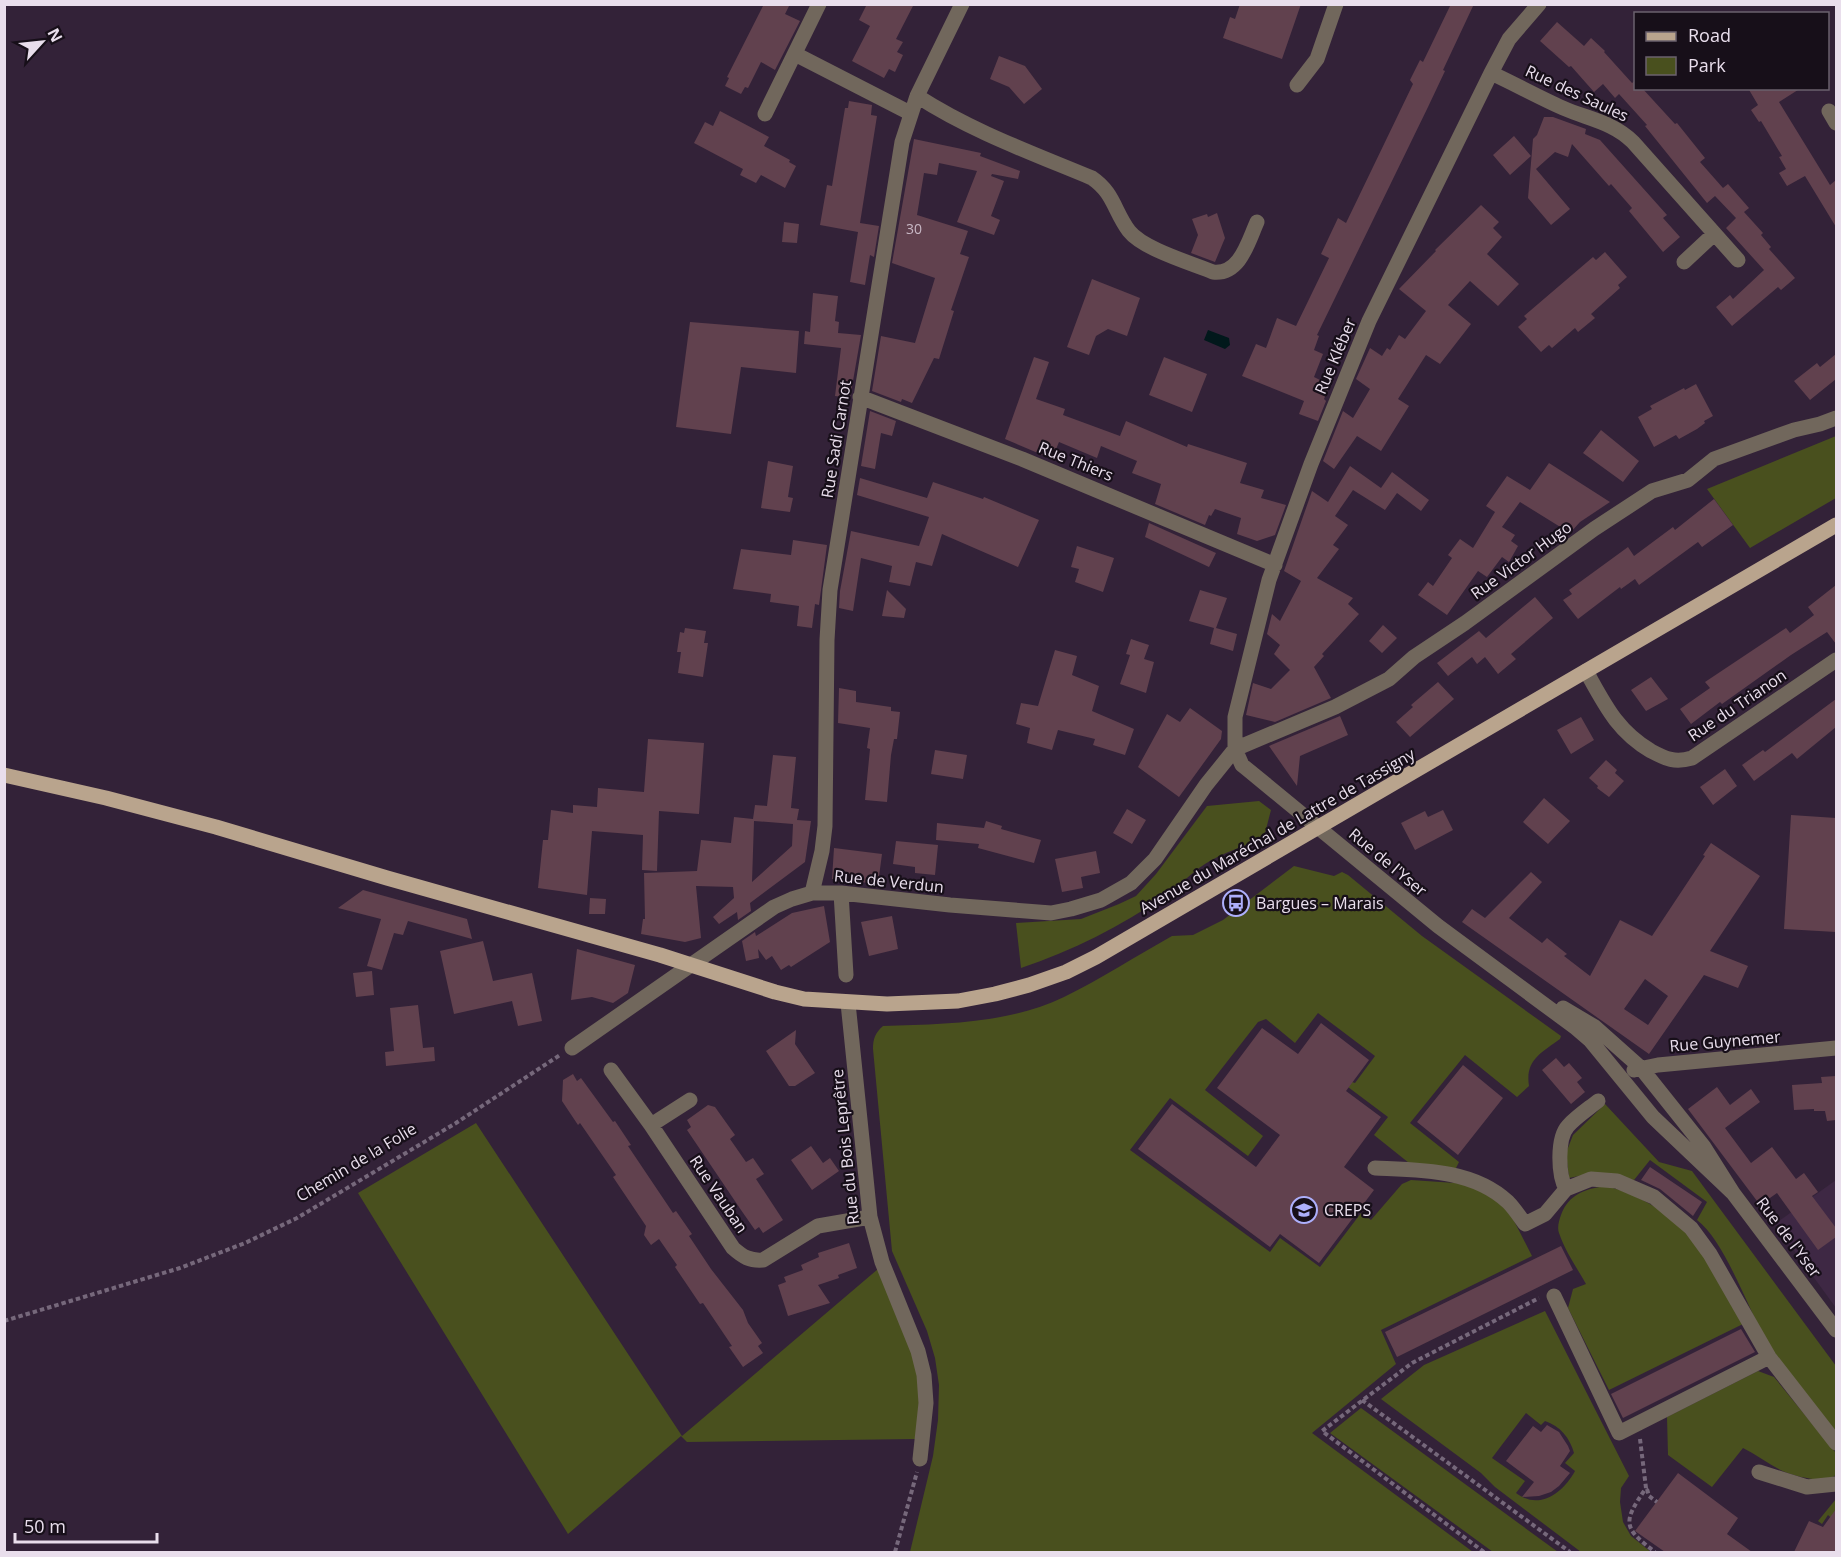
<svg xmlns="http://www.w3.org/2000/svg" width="1841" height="1557" font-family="'Open Sans',sans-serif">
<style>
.built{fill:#3e2844}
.green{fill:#49501e;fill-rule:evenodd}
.water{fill:#01181b}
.building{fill:#61414e;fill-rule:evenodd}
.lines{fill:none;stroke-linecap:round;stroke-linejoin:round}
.path{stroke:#76687b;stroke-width:4;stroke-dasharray:4.5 3;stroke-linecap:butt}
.minor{stroke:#71675c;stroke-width:15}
.major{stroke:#b9a48d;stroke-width:15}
.labels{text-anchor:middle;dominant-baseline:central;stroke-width:4.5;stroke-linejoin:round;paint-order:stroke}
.number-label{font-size:14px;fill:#c7b7c4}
.street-label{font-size:16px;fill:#e9deec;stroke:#170f19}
.poi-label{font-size:16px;fill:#e9deec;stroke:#170f19;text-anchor:start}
</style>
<rect width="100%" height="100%" fill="#332238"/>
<path class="built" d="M1836,1180V1308L1775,1224Z"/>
<path class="green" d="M1836,436V498L1750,548L1707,489Z
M1259,801L1271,810L1264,837C1245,847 1223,852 1205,864C1191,873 1179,886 1165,896C1121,926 1072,951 1021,968L1016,923L1081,919L1119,904L1136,896L1156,874L1207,806Z
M1294,866L1334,876L1342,872L1348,875L1422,936L1561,1036L1560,1039C1541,1053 1525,1060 1529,1086L1517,1097L1465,1055L1410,1123L1459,1162L1455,1170L1414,1167L1374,1135L1388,1117L1348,1087L1352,1082L1355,1083L1375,1056L1318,1013L1295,1043L1266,1019L1258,1022L1205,1090L1263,1136L1248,1156L1170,1098L1130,1150L1270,1252L1280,1238L1320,1267L1361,1213L1371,1220L1402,1184L1411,1180L1470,1184L1491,1196L1510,1213L1532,1256L1381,1330L1396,1364L1312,1433L1473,1552H910L933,1456L938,1420L939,1385L935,1358L927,1331L892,1251L873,1049C873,1039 875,1033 883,1026C943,1024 1008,1024 1064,997C1101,979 1136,956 1172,936L1193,935L1223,920Z
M1605,1104L1659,1162L1692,1171L1836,1366V1435C1816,1407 1790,1380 1772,1351C1750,1316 1727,1243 1697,1220L1707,1202L1650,1160L1634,1180L1593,1173L1569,1178L1566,1153L1573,1135Z
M476,1123L682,1436L878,1269L913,1347L920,1386L917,1439L687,1442L681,1436L568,1534L358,1193Z
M1606,1186C1638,1194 1675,1215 1696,1243C1714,1268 1728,1297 1743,1324L1609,1390L1568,1308L1573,1289L1586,1284C1577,1268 1565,1251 1559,1233C1557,1228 1559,1220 1561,1215C1569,1194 1585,1189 1606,1186Z
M1545,1311L1629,1476L1621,1488L1620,1502L1623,1522L1631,1536L1651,1552H1581L1495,1487L1481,1473L1381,1399L1424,1365ZM1526,1413L1541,1425L1545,1421C1560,1426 1570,1438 1574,1453L1565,1463L1575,1471C1563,1493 1539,1511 1516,1493L1525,1481L1492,1458Z
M1758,1371L1774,1377L1836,1453V1475C1825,1484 1798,1477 1785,1472C1771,1466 1757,1455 1743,1448L1712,1487L1668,1455L1667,1417Z
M1361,1408L1558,1552H1493L1330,1433Z
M1836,1499V1522L1828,1515L1822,1524L1818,1521Z"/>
<path class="water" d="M1208,330L1229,338L1230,345L1225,349L1204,340Z"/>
<path class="building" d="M764,4H790L785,14L800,21L775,70L761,62L748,88L745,87L741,94L725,86L729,78L727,77Z
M867,4H914L896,39L903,42L897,52L903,55L895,72L889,69L884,78L852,61L870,26L859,20Z
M1240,4H1301L1282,59L1223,38L1230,17L1235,19Z
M1451,4H1474L1443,70L1445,71L1428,107L1317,335L1319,336L1314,350L1323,354L1314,377L1330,385L1324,399L1326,401L1318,421L1299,414L1304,401L1242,376L1256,344L1266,348L1277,318L1296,326L1329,258L1321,254L1338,218L1346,223L1413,84L1410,80L1420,60L1423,62Z
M1557,22L1584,46L1591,38L1605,51L1604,52L1632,83L1635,81V88H1642L1675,124L1677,123L1705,158L1700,162L1723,188L1728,184L1749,208L1744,212L1763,233L1761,235L1771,247L1769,249L1795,278L1781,290L1778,287L1732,326L1716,307L1730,295L1733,299L1764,270L1726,228L1736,218L1715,196L1707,203L1645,126L1647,125L1619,94L1615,98L1603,84L1594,92L1571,66L1569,67L1540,41Z
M999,56L1025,66L1042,89L1024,104L1009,87L990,79Z
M1748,88H1801L1779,102L1830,185L1836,180V227L1805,176L1787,186L1779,173L1786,169L1779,157L1782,156L1761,121L1759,122L1751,110L1758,105Z
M849,101L872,105L871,115L877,116L860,223L879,226L874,257L870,255L865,285L850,282L858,232L820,225L827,185L832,186L845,108H848Z
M720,111L769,137L764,146L790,160L789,162L796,166L785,188L761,175L756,183L740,175L743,169L694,143L705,122L713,126Z
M1544,117H1553L1586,129L1585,134L1600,140L1667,215L1663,218L1680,237L1663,252L1629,211L1632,208L1611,184L1609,186L1572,144L1568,157L1555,152L1536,169L1570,209L1551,225L1528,198L1533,139L1537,135Z
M1514,136L1531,156L1510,175L1493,155Z
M914,139L981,153L980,156L1020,171L1018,179L992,174L991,176L1004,181L991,216L1000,220L994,235L957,222L977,171L939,163L937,175L924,173L917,215L968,231L960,254L969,257L951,310L954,311L939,359L934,358L912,403L902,399L901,402L872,391L881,336L915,343L935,278L892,263Z
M1481,205L1499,222L1493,228L1502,237L1487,254L1519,284L1498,306L1470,281L1448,305L1471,324L1440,364L1426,355L1398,399L1409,406L1381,451L1357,436L1334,469L1323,461L1343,411L1353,418L1370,389L1356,379L1370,348L1382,356L1387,348L1390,350L1399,335L1405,339L1426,311L1399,289L1436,251L1435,250Z
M1217,213L1225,238L1215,262L1191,253L1198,235L1192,219L1207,214L1208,217Z
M784,222L799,224L797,243L782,242Z
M1605,252L1627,277L1618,285L1620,288L1591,314L1595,318L1578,332L1575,328L1552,348L1549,345L1541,352L1518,327L1527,319L1524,316L1593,257L1596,260Z
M1092,279L1140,298L1127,336L1108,329L1096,336L1089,355L1067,347Z
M813,293L838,296L835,321L839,322L838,333L861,335L850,398L835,396L841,348L804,344L805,331L810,332Z
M690,322L799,331L796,373L741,367L731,434L676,427Z
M1836,354V379L1810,400L1794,381L1817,363L1820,367Z
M1034,357L1049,362L1036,399L1065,409L1063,415L1120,436L1126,421L1187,447L1188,444L1247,463L1240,483L1264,490L1261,498L1286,505L1275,535L1257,541L1237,534L1241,518L1215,509L1211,516L1209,515L1205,525L1155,504L1161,484L1132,473L1137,461L1101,446L1097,458L1059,442L1052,459L1005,439Z
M1164,357L1207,374L1192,412L1149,395Z
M1696,384L1713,416L1704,421L1705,423L1697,429L1679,439L1676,435L1654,447L1638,417L1652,409L1650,406L1684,388L1685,390Z
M870,411L896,421L892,436L881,433L875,469L861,466Z
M1601,430L1639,461L1623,482L1583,453Z
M768,461L793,466L788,497L793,498L790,512L761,508Z
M1549,463L1610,502L1580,522L1570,533L1520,502L1502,527L1515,535L1511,541L1518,546L1509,562L1502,557L1487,577L1478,571L1447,615L1418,595L1428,582L1433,586L1452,558L1448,555L1460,539L1473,548L1495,512L1486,506L1507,476L1530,490Z
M1350,466L1381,488L1392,472L1429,500L1421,511L1397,493L1385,510L1353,490L1335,516L1348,525L1333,545L1339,549L1317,578L1353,598L1348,604L1359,614L1322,654L1324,656L1314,667L1331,698L1275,722L1246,715L1253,683L1271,689L1290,670L1274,654L1280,645L1267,634L1272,614L1280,621L1301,581L1284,571L1312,491L1328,502Z
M860,478L927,498L933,482L983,499L984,497L1039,520L1018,567L942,534L932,566L916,562L910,586L889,582L892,566L861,558L853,611L839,608L840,591L851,531L919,546L929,517L857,495Z
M1714,499L1733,525L1702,547L1698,542L1639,585L1635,579L1621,589L1620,587L1578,619L1563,600L1572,594L1569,590L1628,547L1634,556L1673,527L1675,530Z
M1149,523L1216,553L1209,567L1145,537Z
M793,540L827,545L819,605L815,604L812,628L797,626L799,606L770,602L771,594L733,589L741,549L791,555Z
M1077,546L1114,558L1103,592L1075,582L1079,569L1071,567Z
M1836,585V644L1827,632L1791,655L1722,704L1720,702L1691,724L1680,709L1710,688L1705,682L1786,628L1790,633L1814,615L1808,607Z
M887,590L906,609L904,618L882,616Z
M1200,590L1227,598L1216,628L1237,634L1233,651L1210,644L1214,628L1189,621Z
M1535,597L1553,618L1511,654L1516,659L1498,674L1485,657L1477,664L1472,657L1448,676L1437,663L1479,631L1486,638Z
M1383,625L1397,638L1382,653L1369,641Z
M685,628L706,631L704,643H708L703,677L678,673L681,652H677L680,632L684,633Z
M1131,639L1149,645L1144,659L1154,662L1146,693L1120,684L1130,655L1126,654Z
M1055,650L1077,656L1072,675L1099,686L1092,711L1134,729L1125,755L1093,745L1095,739L1058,730L1052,750L1027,743L1030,728L1016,724L1021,703L1038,706Z
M1651,677L1668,699L1646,711L1631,690Z
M1438,682L1454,699L1410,737L1396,722L1413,707L1411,705Z
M839,688L856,691V702L891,707V711L900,712L897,739H894L891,755L887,802L865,800L870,749L867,748L870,728L838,723Z
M1836,699V727L1797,759L1792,753L1754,781L1742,765L1763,750L1765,752Z
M1190,708L1222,731L1221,739L1179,797L1138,767L1167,714L1180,722Z
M1340,716L1348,735L1300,756L1297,786L1269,746Z
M1581,717L1594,740L1571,754L1557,730Z
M648,739L704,743L699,814L659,811L657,871L642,870L643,835L592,831L587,895L538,888L543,840H548L551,810L573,813V805L597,807L598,788L644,792Z
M935,750L967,755L963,779L931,774Z
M773,755L796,757L791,808L799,809L797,820L811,821L805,862L750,903L751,911L738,920L737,912L719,924L713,917L734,898L733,887L696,886L701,938L685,942L641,934L643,919H645L644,873L697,871L701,840L731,843L734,817L753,819L755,805L767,806ZM754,821L793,824L792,846L752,882Z
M1606,760L1617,770L1615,773L1624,781L1609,797L1597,788L1598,786L1589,778Z
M1725,769L1737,786L1713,805L1700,787Z
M1544,798L1570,821L1548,844L1523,822Z
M1127,809L1146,820L1132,844L1113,833Z
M1443,810L1453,830L1415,850L1401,823L1425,811L1428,817Z
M1791,815L1836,818V932L1784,929Z
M986,821L1002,826L1001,829L1041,840L1034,863L978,848L979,844L936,840L937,823L984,828Z
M896,841L938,845L935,875L915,873V867L893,864Z
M1711,843L1760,876L1710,951L1748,966L1738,988L1704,975L1649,1054L1462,922L1472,909L1485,918L1531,872L1542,882L1509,918L1542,943L1547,938L1567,954L1564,956L1590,976L1620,920L1652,936L1705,856L1703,855ZM1645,979L1668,996L1648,1025L1624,1009Z
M834,848L882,854L878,884L832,879Z
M1096,851L1100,873L1081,877L1083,888L1062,892L1055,859Z
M363,890L467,919L472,939L408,921L403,935L394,933L382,970L367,966L381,919L338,908Z
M590,898L606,899L605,914H589Z
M824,906L830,942L791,967L789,965L781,970L772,956L766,960L758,949L759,958L746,961L742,941L755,932L756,936L792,913Z
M892,916L898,949L869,956L861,922Z
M483,941L493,981L532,973L542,1021L518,1026L512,1001L454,1014L440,951Z
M577,949L635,965L628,993L613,1003L592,997L571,1000Z
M372,971L374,995L356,997L353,973Z
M418,1005L423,1048L434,1047L435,1061L386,1066L385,1052L394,1051L390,1008Z
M1321,1023L1369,1060L1346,1091L1381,1117L1344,1167L1374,1190L1319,1263L1280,1234L1270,1247L1138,1149L1172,1104L1256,1167L1280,1135L1217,1088L1262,1028L1298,1054Z
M796,1030L795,1044L815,1073L795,1086H789L766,1051Z
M1556,1058L1564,1067L1569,1063L1582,1078L1577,1082L1585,1092L1571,1104L1542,1070Z
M1463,1065L1503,1098L1458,1155L1417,1122Z
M573,1074L577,1081L581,1078L613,1122L615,1121L631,1145L628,1146L673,1213L676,1211L692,1234L689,1236L711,1269L743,1310L748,1323L762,1343L758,1346L763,1353L743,1367L729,1347L732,1346L703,1303L700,1304L675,1267L677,1265L659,1239L651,1245L644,1235L646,1226L613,1177L616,1175L580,1123L578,1125L562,1101L563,1080Z
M1836,1076V1120L1827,1121L1825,1111H1814V1109L1794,1110L1792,1085L1822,1083L1821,1077Z
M1717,1087L1730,1105L1751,1089L1760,1102L1725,1128L1751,1163L1772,1147L1796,1179L1804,1173L1818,1192L1812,1196L1836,1228V1237L1818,1250L1777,1193L1760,1205L1688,1109Z
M708,1105L715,1107L735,1135L730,1139L746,1162L753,1158L764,1174L756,1179L783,1220L763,1233L759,1227L755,1230L741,1210L687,1130L691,1127L687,1120Z
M811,1146L823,1163L830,1158L839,1171L812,1190L791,1160Z
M1650,1167L1702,1202L1693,1216L1660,1189L1641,1180Z
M849,1243L857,1268L838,1275L839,1278L818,1285L830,1303L788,1316L778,1285L786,1282L784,1277L803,1270L801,1265L819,1257L818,1253Z
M1561,1246L1573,1270L1397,1357L1385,1332Z
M1741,1329L1755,1352L1623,1418L1611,1394Z
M1547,1425L1559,1432L1568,1446L1570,1451L1560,1466L1570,1473L1559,1486L1551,1492L1539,1496L1522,1497L1534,1482L1506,1461L1533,1426L1541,1432Z
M1678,1473L1738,1518L1727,1534L1752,1552H1665L1635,1531Z
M1836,1509V1552H1794L1809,1521L1823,1527Z"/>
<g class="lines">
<path class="path" d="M4,1321L180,1268L245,1243L297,1218L456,1123L560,1055
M1362,1400L1570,1552
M1640,1439L1646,1488C1623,1522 1622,1527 1655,1552
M1647,1489L1649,1496L1657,1502
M895,1552L917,1472
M1484,1552L1322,1431L1412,1363L1539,1298"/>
<path class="minor" d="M1539,4L1509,39L1491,73L1369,321L1311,464L1269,580L1235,717V749L1242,765L1247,769L1438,926L1576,1028L1590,1040L1653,1117L1733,1193
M795,54L910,113
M1491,73C1515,84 1538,97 1563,108C1588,119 1613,122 1633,142L1738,260
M1297,85L1317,59L1336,4
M917,96C971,131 1032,153 1092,178C1114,193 1114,211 1129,231C1143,249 1191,263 1213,272C1240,275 1248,242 1257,222
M1829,111L1836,123
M765,114L819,4
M1684,262L1714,234
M860,397L1022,459L1275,565
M1586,671C1605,705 1617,731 1651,751C1666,759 1675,763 1692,758L1836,660
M812,893L822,851L825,826L827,640L830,590L902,142L917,96L962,4
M841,893L846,975
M848,1003L870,1217L882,1262L918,1351L924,1375L926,1403L920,1459
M1563,1008L1595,1027L1641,1068L1704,1147L1733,1193L1836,1330
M572,1048L774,907L792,899L812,893H841L950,905L1051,913L1071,909L1101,900L1131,883L1155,859L1206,785L1235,749L1335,707L1389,679L1414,657L1465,623L1594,529L1652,491L1688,480L1714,459L1794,430L1820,424L1836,418
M611,1070L651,1125L733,1248C743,1257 750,1261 763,1260L818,1226L870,1217
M1634,1070L1658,1065L1836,1048
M651,1125L690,1100
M1375,1168C1420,1170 1473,1169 1508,1202C1514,1208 1520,1217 1525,1224L1545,1214L1566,1189L1591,1179L1617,1181L1654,1197L1691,1228L1710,1254L1769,1357L1836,1443
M1566,1189C1558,1175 1557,1138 1568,1126C1576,1117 1588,1109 1598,1101
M1554,1296L1619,1433L1769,1357
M1759,1472L1807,1487L1836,1484"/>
<path class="major" d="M4,775L106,798L216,827L387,878L660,955L775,992L804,999L887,1004L958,1001L995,994L1029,985L1066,972L1096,957L1836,525"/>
</g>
<defs>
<symbol id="bus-ring" viewBox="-11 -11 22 22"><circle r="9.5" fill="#170f19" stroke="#adaffb" stroke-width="1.5"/><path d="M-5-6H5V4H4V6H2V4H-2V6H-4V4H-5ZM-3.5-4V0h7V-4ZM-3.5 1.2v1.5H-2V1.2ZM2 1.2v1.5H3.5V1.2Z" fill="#adaffb"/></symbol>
<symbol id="university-ring" viewBox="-11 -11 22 22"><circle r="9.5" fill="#170f19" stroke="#adaffb" stroke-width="1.5"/><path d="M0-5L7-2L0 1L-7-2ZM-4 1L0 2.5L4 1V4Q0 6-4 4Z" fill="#adaffb"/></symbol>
</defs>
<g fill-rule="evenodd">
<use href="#bus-ring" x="1221" y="888" width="30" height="30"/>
<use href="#university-ring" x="1289" y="1195" width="30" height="30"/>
</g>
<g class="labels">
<g class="number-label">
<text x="914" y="228">30</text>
</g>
<g class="street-label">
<text transform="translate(1577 93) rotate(25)">Rue des Saules</text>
<text transform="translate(1335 356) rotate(-67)">Rue Kléber</text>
<text transform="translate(836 439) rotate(-81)">Rue Sadi Carnot</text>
<text transform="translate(1076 461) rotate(22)">Rue Thiers</text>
<text transform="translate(1521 560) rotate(-36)">Rue Victor Hugo</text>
<text transform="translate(1737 705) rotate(-34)">Rue du Trianon</text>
<text transform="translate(1277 831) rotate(-30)">Avenue du Maréchal de Lattre de Tassigny</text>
<text transform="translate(1388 862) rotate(40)">Rue de l'Yser</text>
<text transform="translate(889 881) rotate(6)">Rue de Verdun</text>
<text transform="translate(1725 1041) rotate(-5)">Rue Guynemer</text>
<text transform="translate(845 1147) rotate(-96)">Rue du Bois Leprêtre</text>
<text transform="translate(356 1162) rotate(-31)">Chemin de la Folie</text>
<text transform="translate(719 1194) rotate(56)">Rue Vauban</text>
<text transform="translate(1789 1237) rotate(53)">Rue de l'Yser</text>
</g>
<g class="poi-label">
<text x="1256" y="903">Bargues – Marais</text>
<text x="1324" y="1210">CREPS</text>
</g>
</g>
<rect width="1841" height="1557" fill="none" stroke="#e9deec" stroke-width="12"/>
<rect x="1634" y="12" width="195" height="78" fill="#170f19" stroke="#6b626d" stroke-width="1.5"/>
<rect x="1646" y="32" width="30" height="9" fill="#b9a48d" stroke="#6b626d" stroke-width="1.5"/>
<text x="1688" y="42" font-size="18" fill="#e9deec">Road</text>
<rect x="1646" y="57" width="30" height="18" fill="#49501e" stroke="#6b626d" stroke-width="1.5"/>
<text x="1688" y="72" font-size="18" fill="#e9deec">Park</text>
<g transform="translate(42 42) rotate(63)" stroke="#170f19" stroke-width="4.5" paint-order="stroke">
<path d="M0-4.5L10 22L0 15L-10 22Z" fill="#e9deec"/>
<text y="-9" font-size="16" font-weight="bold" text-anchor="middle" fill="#e9deec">N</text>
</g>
<path d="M15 1533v9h142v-9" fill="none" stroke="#e9deec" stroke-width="3"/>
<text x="24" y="1533" font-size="18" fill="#e9deec" stroke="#170f19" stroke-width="4.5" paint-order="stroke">50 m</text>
</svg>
